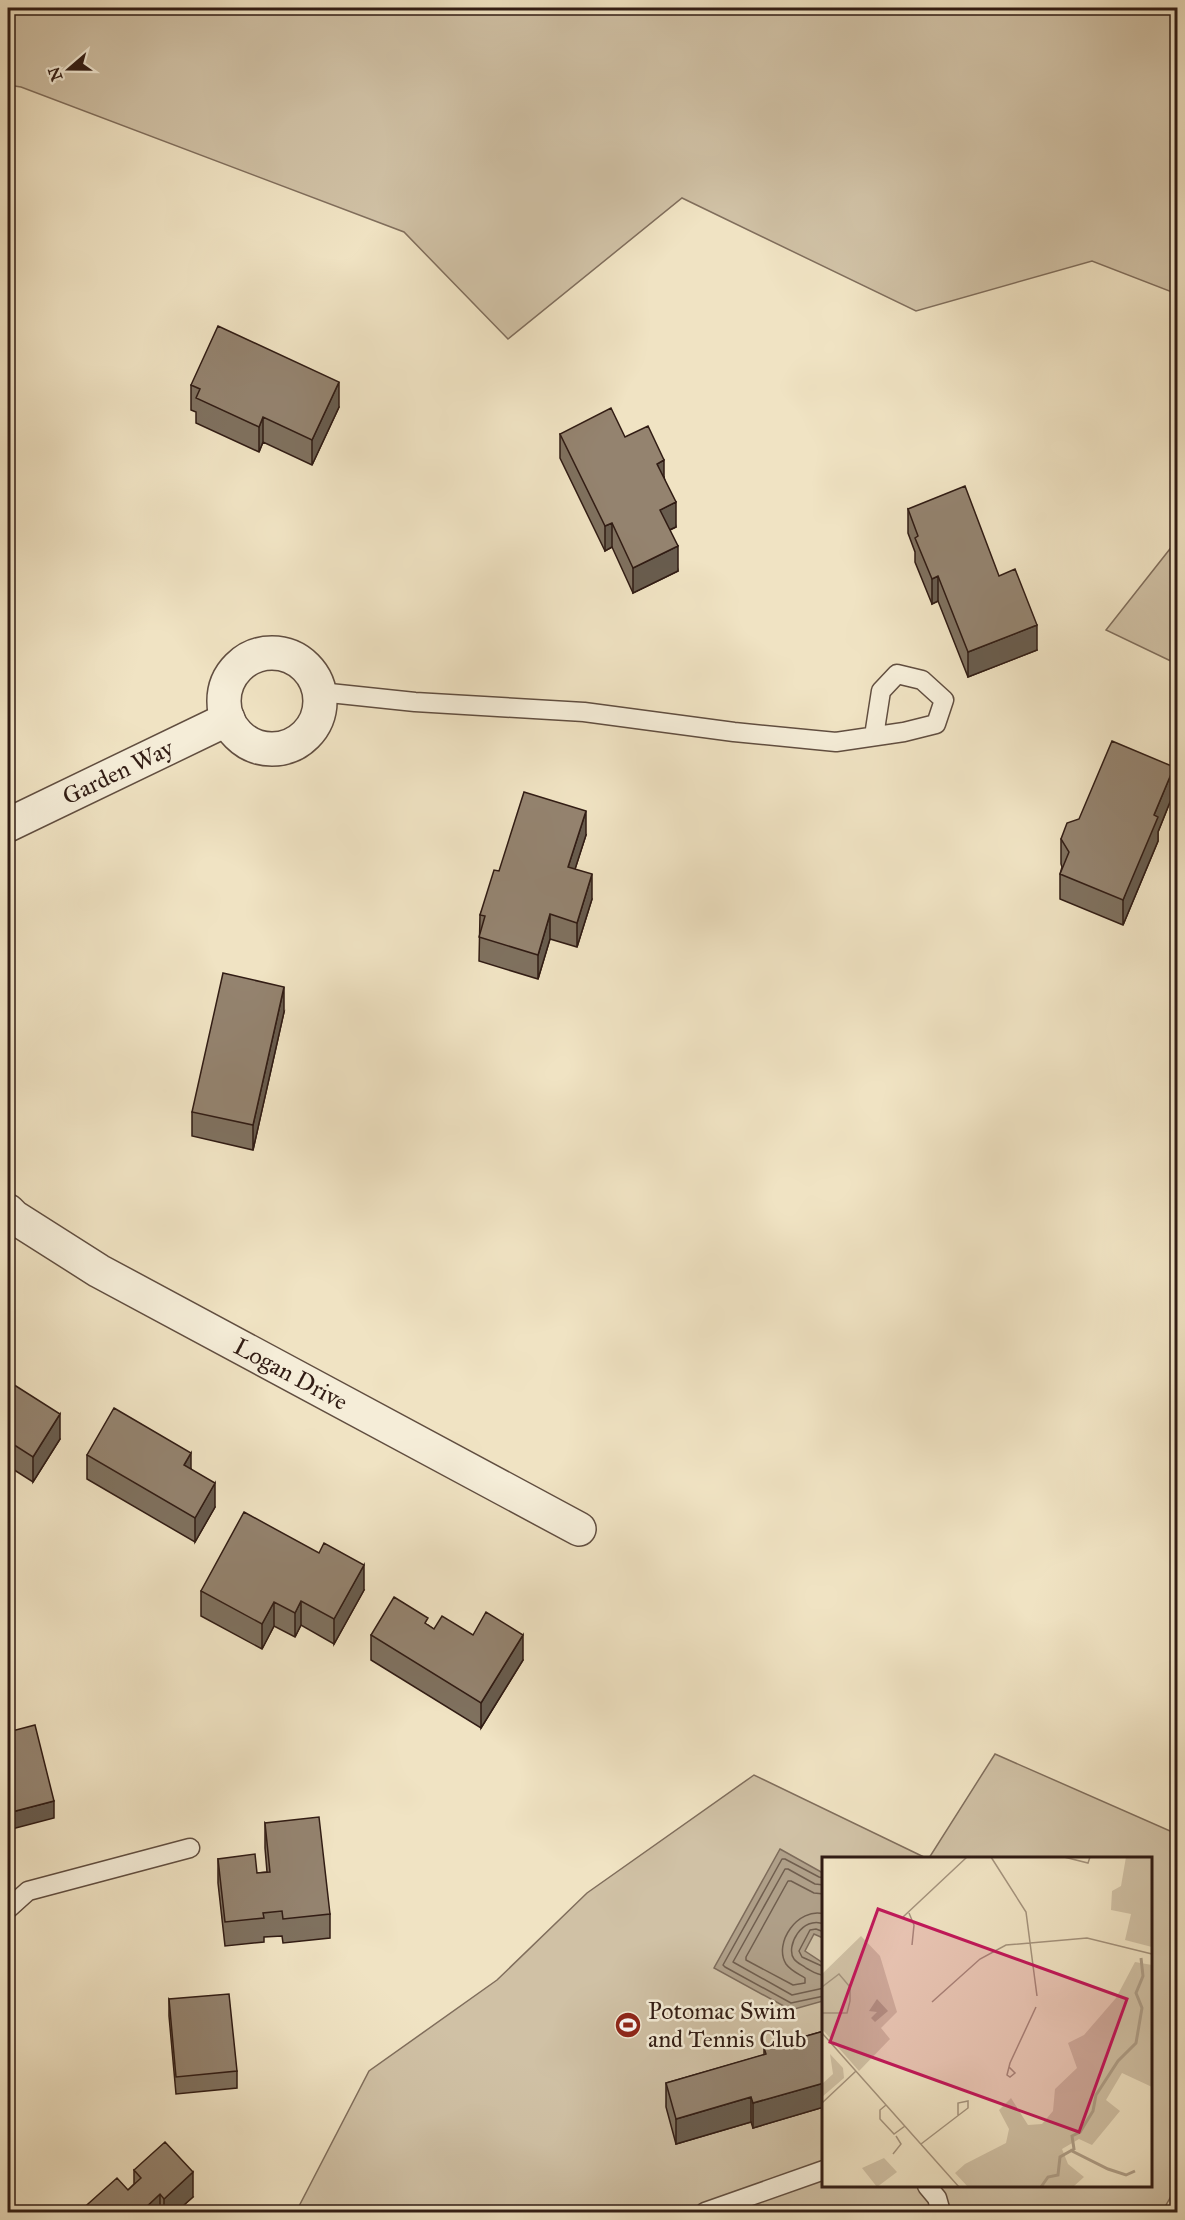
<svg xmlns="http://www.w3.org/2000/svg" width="1185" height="2220" font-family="'IM FELL Great Primer',serif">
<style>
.green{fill:#d0c1a5;stroke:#806e5c;stroke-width:1.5}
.water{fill:#af9f88;stroke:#7d6b5a;stroke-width:1.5}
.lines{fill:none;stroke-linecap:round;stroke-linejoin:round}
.shore{stroke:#705e4e;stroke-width:1.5}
.service-casing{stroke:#614e40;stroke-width:21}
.minor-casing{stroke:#614e40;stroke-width:36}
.service{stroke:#f5edd8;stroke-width:18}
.minor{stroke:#f5edd8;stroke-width:33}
.wall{fill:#7f715f;stroke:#311c14;stroke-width:1.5}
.shaded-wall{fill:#685c4e;stroke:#311c14;stroke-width:1.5}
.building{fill:#94836f;stroke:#311c14;stroke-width:1.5}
.labels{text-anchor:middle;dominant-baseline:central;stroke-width:5;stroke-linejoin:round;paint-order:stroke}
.street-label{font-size:24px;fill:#311c14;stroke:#f5edd8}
.poi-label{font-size:24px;fill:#311c14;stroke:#f5edd8;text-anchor:start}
.inset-river{fill:none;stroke:#af9f88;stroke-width:3}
.inset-road{fill:none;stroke:#a4937d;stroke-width:1.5}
.view{fill:#c2185b;fill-opacity:0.15;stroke:#c2185b;stroke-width:3}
.inset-edge{fill:none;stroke:#311c14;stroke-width:3}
</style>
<rect width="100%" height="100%" fill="#f0e3c3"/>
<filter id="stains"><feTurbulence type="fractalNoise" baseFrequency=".00333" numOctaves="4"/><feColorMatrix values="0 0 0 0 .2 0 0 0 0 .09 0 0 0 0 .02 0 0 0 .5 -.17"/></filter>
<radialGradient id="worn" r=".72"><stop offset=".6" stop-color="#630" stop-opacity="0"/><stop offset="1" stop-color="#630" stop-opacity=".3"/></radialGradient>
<path class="green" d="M8,8H1177V294L1092,261L916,311L682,198L508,339L404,232L21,87L8,85Z
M1177,540V664L1106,630Z
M995,1754L1177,1834L1178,2184L1162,2212H296L369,2071L497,1980L587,1893L754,1775L926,1858H824V2186H1150V1858H929Z"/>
<path class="water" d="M780,1849L823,1873V1938L814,1934L805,1951L823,1963V2001L791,2010L714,1968Z"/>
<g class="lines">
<path class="shore" d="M824,1878L819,1877L785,1859H782L723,1965L725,1967L791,2003L824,1996
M824,1885L815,1884L788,1869H785L733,1962L792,1995L824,1988
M824,1894L814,1893L791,1881H788L746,1957V1960L793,1985L805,1983V1978C799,1974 791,1971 786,1964C773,1943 798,1907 824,1914
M824,1924C802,1915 785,1947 794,1959C797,1963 802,1965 806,1968C812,1971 816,1975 824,1975
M824,1932L816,1929L810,1930L799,1951L802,1957L824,1967"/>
<defs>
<path id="service" d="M320,692L415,702L584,712L734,732L836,742L904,732L936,724L944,700L922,680L897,674L881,691L874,736
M8,1909L28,1891L190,1848
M927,2186L937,2198L941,2212
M705,2212L824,2170"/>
<g id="minor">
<circle cx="272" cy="701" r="48"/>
<path id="s1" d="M8,825L228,719"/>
<path id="s2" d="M8,1211L14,1217L99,1271L579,1529"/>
</g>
</defs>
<use href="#service" class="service-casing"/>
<use href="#minor" class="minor-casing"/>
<use href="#service" class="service"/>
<use href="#minor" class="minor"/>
</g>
<path class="wall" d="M191,385L339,407L312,465L263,442L259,452L196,423V412L191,410Z
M560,434L625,437L664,477L676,527L670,530L678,571L633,593L612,547L605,551L560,458Z
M908,509L999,576L1037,650L968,677L938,601L932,604L915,562V552L908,533Z
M1174,792L1158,832V841L1123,925L1060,899V874L1062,867L1061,864V839Z
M586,835L575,869L592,899L577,947L550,939L538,979L479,961L480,915L499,871Z
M284,1012L253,1150L192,1136V1112Z
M8,1381L60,1439L33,1482L8,1466Z
M87,1455L191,1469L215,1507L195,1542L87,1479Z
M364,1590L334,1644L301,1625L295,1637L274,1626L262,1649L201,1616V1591Z
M428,1625L434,1629L473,1635L523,1660L481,1728L371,1660V1635Z
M265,1823L330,1914V1938L283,1943L282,1936L264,1937V1942L225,1946L218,1883V1859L257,1873L267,1872L265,1848Z
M169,1999L237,2071V2088L176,2094L169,2016Z
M824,2031V2107L753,2128L751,2122L676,2144L666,2107V2083L764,2055V2048Z
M134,2170L193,2197L176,2212H79L128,2190L134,2184Z"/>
<path class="shaded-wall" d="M339,382V407L312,465V440Z
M263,417V442L259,452V427Z
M664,460V485L657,464Z
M676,502V527L660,534V510Z
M612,523V547L605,551V526Z
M678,546V571L633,593V568Z
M938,576V601L932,604V579Z
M1037,625V650L968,677V652Z
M1174,767V792L1158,832V841L1123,925V900L1154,815Z
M586,811V835L568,891V867Z
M592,874V899L577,947V923Z
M550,914V939L538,979V955Z
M284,987V1012L253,1150V1125Z
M60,1414V1439L33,1482V1457Z
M191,1453V1477L184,1465Z
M215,1483V1507L195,1542V1518Z
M364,1565V1590L334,1644V1619Z
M301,1601V1625L295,1637V1613Z
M274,1602V1626L262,1649V1624Z
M523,1635V1660L481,1728V1703Z
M54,1801V1818L8,1830V1813Z
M824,2083V2107L753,2128V2103Z
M751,2097V2122L676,2144V2119Z
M193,2172V2197L176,2212H164V2199Z
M160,2194V2212H143V2210Z"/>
<path class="building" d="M218,326L339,382L312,440L263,417L259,427L196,398L200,389L191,385Z
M611,408L625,437L648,426L664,460L657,464L676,502L660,510L678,546L633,568L612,523L605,526L560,434Z
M965,486L999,576L1015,569L1037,625L968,652L938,576L932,579L915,538L918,536L908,509Z
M1112,741L1174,767L1154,815L1158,817L1123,900L1060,874L1069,852L1061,839L1067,823L1079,819Z
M524,792L586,811L568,867L592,874L577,923L550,914L538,955L479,937L485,916L480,915L494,870L499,871Z
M223,973L284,987L253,1125L192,1112Z
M8,1381L60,1414L33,1457L8,1441Z
M114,1408L191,1453L184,1465L215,1483L195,1518L87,1455Z
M244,1512L319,1553L324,1543L364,1565L334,1619L301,1601L295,1613L274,1602L262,1624L201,1591Z
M394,1597L428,1618L425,1623L434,1629L442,1616L473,1635L486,1612L523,1635L481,1703L371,1635Z
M35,1725L54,1801L8,1813V1732Z
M319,1817L330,1914L283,1919L282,1911L263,1913L264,1918L225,1922L218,1859L255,1854L257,1873L270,1872L265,1823Z
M229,1994L237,2071L176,2077L169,1999Z
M824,2031V2083L753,2103L751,2097L676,2119L666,2083L766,2054L764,2048Z
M165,2142L193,2172L164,2199L160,2194L143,2210L145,2212H79L117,2178L128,2190L141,2178L134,2170Z"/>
<defs>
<symbol id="stadium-disc" viewBox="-11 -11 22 22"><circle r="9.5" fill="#8f2418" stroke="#f5edd8"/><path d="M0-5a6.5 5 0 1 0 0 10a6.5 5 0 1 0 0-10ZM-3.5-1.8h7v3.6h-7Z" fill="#fff"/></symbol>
</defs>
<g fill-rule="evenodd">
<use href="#stadium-disc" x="613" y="2010" width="30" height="30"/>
</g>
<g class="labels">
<g class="street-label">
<text stroke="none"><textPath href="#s1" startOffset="122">Garden Way</textPath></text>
<text stroke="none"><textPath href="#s2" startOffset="327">Logan Drive</textPath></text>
</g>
<g class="poi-label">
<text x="648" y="2011">Potomac Swim<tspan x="648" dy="28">and Tennis Club</tspan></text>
</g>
</g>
<g transform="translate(822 1857)">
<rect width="330" height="330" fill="#f0e3c3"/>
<path d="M304,0H330V90L303,83L309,57L289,53L290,34L299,29ZM39,79L58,99L75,155L59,171L68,182L37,214L0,172V117ZM313,105L330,108V230L300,216L284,243L298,254L270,288L257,282L240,292L246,307L262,320L251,330H146L133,316L143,307L184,286L187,272L177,253L189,241L206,268L220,267L231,254L233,232L255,211L246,186L262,178L294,141ZM8,197L21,211L22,221L0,240V227L11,217ZM62,301L75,315L55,330L40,311Z" fill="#d0c1a5"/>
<path d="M55,142L66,154L53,165L49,161L55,155L47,154Z" fill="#af9f88"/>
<path class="inset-river" d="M248,293L286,312L304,318L313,314M219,330L226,320L236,318L238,300L252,292L250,279L258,275L271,254L274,238L296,204L314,186L320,151L314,136L321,119L319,101"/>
<path class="inset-road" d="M169,0L204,55L215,139M242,0L266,6L268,0M87,56L92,68L90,88M81,60L145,0M0,130L17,117L28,130V144L25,156H0M110,145L158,102L184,88L265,81L330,97M0,176L137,330M187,210L193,216L188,220L185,218L188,206L214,150M0,246L34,214M64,248L58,253V262L72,277L83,269M99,287L146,251V244L136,246V258M71,297L79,287L74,279"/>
<path class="view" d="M56,52L305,142L257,275L8,185Z"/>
<rect width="330" height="330" class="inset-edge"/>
</g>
<rect width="1185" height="2220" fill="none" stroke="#f0e3c3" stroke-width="30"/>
<rect x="9" y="9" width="1167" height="2202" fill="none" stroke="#311c14" stroke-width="3"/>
<rect x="15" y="15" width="1155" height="2190" fill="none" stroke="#311c14" stroke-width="1.5"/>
<g transform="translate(69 69) rotate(250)" stroke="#f5edd8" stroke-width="4.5" paint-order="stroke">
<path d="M0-4.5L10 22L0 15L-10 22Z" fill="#311c14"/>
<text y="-9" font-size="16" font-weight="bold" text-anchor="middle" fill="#311c14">N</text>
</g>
<rect width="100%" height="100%" filter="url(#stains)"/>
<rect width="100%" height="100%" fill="url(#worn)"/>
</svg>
